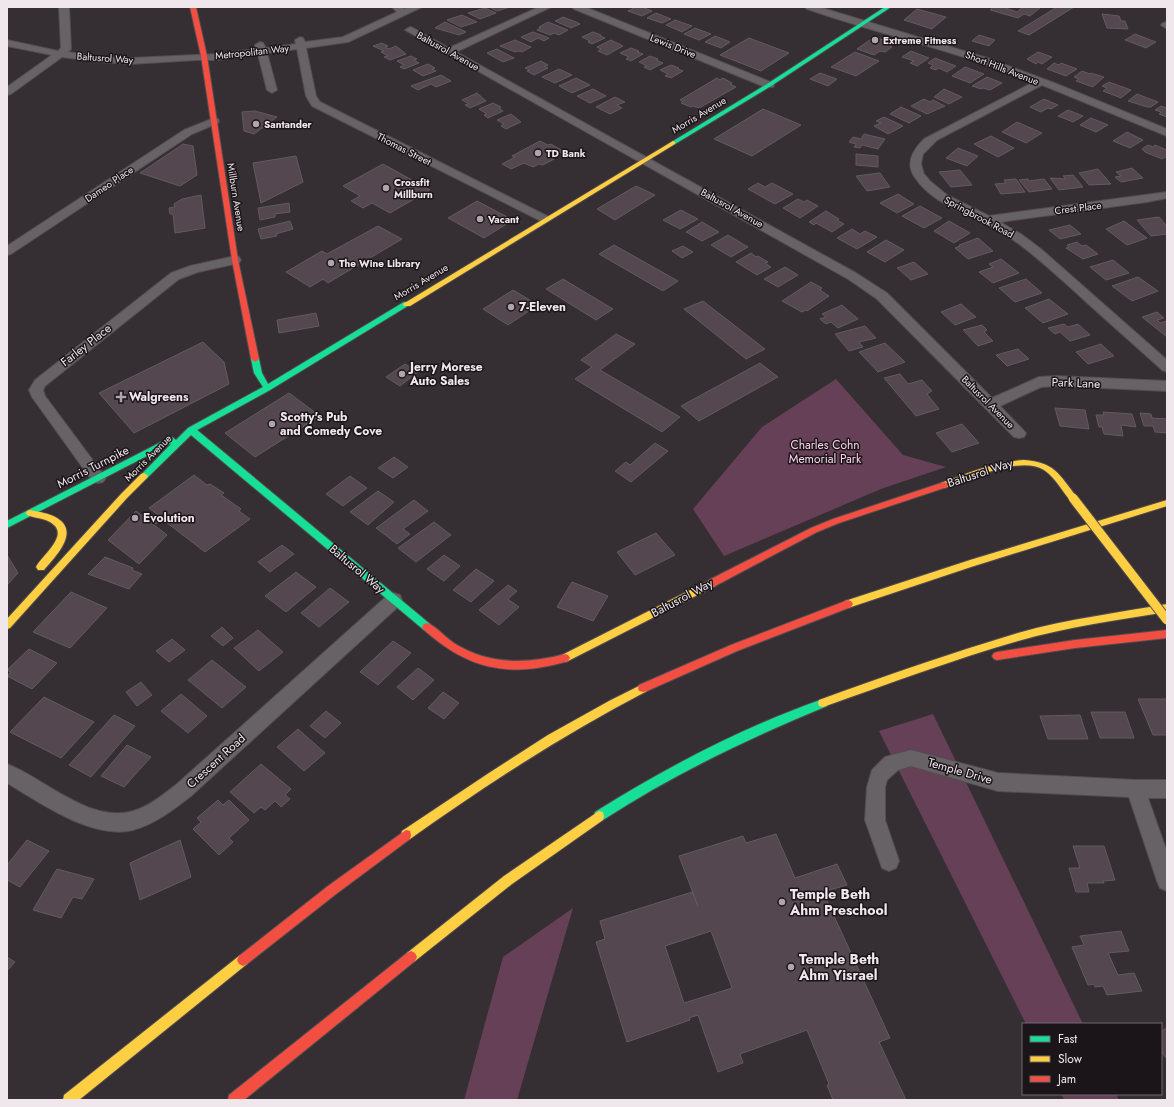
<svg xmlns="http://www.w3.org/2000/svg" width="1174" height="1107" font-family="Jost,sans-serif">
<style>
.green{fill:#664057}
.building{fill:#54474f;stroke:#615b5e;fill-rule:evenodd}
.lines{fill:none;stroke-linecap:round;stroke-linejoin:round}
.street-casing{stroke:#534d50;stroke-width:2}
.fast-casing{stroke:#534d50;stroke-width:2}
.slow-casing{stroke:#534d50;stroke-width:2}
.jam-casing{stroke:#534d50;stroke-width:2}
.street{fill:#676265;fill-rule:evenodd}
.fast{fill:#16e098;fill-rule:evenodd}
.slow{fill:#ffcf43;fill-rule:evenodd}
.jam{fill:#f24e42;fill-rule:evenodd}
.slow-bridge-casing{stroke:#534d50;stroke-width:11;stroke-linecap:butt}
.slow-bridge{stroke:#ffcf43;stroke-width:9}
.poi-dot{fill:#afa6ab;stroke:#1b1519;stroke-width:1.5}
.labels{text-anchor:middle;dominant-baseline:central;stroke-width:3;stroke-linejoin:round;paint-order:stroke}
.far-poi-label{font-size:10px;font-weight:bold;fill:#f0e7ec;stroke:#1b1519;text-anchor:start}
.far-street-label{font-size:10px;fill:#f0e7ec;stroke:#1b1519}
.poi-label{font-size:12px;font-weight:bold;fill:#f0e7ec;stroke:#1b1519;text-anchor:start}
.street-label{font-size:12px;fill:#f0e7ec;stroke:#1b1519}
.park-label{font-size:12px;fill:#f9d4e9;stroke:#1b1519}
.near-poi-label{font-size:14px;font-weight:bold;fill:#f0e7ec;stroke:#1b1519;text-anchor:start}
</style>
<rect width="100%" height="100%" fill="#352e32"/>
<path class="green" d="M836,379L903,455L946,467L881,489L724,556L693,509L762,427Z
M933,714L1083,1024H1026L879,731Z
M573,908L517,1100H464L503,957Z
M1061,1094H1116L1119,1100H1064Z"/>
<path class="building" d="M489,7H510L497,11Z
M636,7H642L652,11L642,16L628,11Z
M990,7H1003L1017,12L1023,7H1041L1030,16L1024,14L1018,18L990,10L992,8Z
M1057,7H1074L1029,35L1018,31Z
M485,8L496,13L480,19L468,13Z
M917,9L946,17L932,29L904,20Z
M656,13L671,19L662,23L647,18Z
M1102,14L1119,16L1121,21H1125L1128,29L1107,28Z
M462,15L477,22L461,27L447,20Z
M563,17L576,22L580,24L571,28L555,21Z
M675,20L692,26L682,32L666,25Z
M445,22L466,32L459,35L435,28Z
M548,22L568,30L559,35L554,33L550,35L537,30L541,28L539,27Z
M695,28L711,34L699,40L684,34Z
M533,32L549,38L544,41L538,38L531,42L521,37Z
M593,32L601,35L600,36L605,38L592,44L588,42L590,41L582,37Z
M1135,34L1156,42L1146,48L1125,40Z
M979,35L995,40L989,46L972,41Z
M715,36L730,42L721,48L705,42Z
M874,37L893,43L889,46L892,47L885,52L880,51L874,55L857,49Z
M749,38L789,53L761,71L720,55Z
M515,40L531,47L522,52L519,51L515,52L500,46Z
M611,40L623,46L607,55L598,51L601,49L597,47Z
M382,43L388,46L385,47L389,49L396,46L406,54L390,60L384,57L388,56L381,52L384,51L373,46Z
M631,48L639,51L637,52L643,54L631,61L626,59L629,57L620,53Z
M497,49L514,58L503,62L487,53Z
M911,51L929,58L917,66L910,63L914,61L902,57Z
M855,52L879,61L856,76L831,67Z
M1038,52L1052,57L1042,64L1038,62L1036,64L1027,59Z
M411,56L417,59L414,60L419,63L404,69L400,67L404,65L397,61Z
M650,56L658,59L656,60L663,63L650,70L644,67L647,66L639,62Z
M935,58L956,66L947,72L939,68L936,70L930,68L933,65L928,63Z
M541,61L548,65L544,66L548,68L534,75L527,71L530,70L525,68Z
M1054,63L1059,65L1061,63L1077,69L1066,76L1047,69Z
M428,64L435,68L432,69L436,71L423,76L413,70Z
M671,65L679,68L678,69L683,71L671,78L665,76L668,74L660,70Z
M965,67L984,74L970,83L952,76Z
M559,69L572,75L555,83L542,77Z
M1082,71L1090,74L1091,73L1104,77L1093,87L1076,81L1079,79L1074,77Z
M820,73L837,79L828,86L810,79Z
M441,75L451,81L436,87L431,84L418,90L411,86Z
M987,77L1002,83L990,90L983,88L981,89L972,86Z
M576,78L590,85L572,93L559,86Z
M717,78L720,80L723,78L732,83L730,84L736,87L699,108L693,106L691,107L681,103L683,101L680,100Z
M1109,82L1131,90L1121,98L1103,91L1107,88L1102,86Z
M593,89L606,96L590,103L577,96Z
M944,89L962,97L949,104L934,97Z
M477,93L486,101L470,108L465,105L469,104L462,100Z
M1137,94L1158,102L1151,107H1147L1128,101Z
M615,97L625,102L617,105L622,108L610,114L596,107Z
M924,99L930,102L933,100L945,106L927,114L911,106Z
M1044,99L1058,105L1051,109L1048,108L1041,112L1030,107Z
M493,103L501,107L499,108L503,111L488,118L484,115L487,114L479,109Z
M1161,106L1167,108V117L1159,114L1161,112L1155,110Z
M901,107L921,116L909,123L890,114Z
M763,109L801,125L752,156L714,139Z
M1068,110L1083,116L1073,122L1058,116Z
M255,111L277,117L254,134L244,131L242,112Z
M511,114L521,122L506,129L501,126L504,124L497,120Z
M884,117L903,126L888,134L874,126L881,123L876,121Z
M1091,118L1108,125L1096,132L1080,125Z
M1017,122L1042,133L1026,143L1002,132Z
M1127,132L1143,140L1130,148L1113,141Z
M864,134L885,139L878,149L862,145L860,148L854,147L856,144L849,142L853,137L861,139Z
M991,136L1014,148L998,157L974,144Z
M540,141L548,145L551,144L563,151L551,158L554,159L543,165L539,164L533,167L524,163L511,169L502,164L515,157L512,156Z
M183,144L193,146L197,175L180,186L140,173Z
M1148,145L1153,147L1155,145L1167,150V156L1162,159L1145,152L1142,149Z
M958,148L978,156L967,166L946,158Z
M856,154L878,156V167L856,165Z
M296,156L303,182L261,203L253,163Z
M383,164L430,190L390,213L372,203L363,208L351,201L360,196L343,186Z
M1132,168L1143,178L1121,182L1115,177L1121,176L1116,172Z
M1098,169L1111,184L1089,185L1079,173Z
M960,170L972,185L951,187L939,172Z
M880,173L890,187L867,191L856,176Z
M1073,175L1083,187L1059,190L1050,178L1066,179L1063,176Z
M1016,179L1025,192L1001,194L995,184L1006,183L1004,180Z
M1028,179L1029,181L1044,179L1052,189L1029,192L1019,180Z
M758,183L765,187L772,183L793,194L775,204L748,189Z
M636,186L655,195L615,220L597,209Z
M898,194L914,204L897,213L880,203Z
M201,195L205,228L175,233L173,214H170L169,208L175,207L174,204L182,199Z
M798,199L804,202L807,200L818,206L800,218L783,208Z
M477,201L513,220L484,238L448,218Z
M289,203L290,212L275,214V217L260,220L258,208Z
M920,206L942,218L924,228L902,216Z
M681,210L698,219L680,229L663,220Z
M826,211L839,219L837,220L844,224L832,232L816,223L814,225L809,222Z
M1159,217L1167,226V234L1151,236L1137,220Z
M290,221L293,229L276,234L277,236L261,239L258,229Z
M949,221L970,233L954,243L934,231Z
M1124,221L1147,238L1127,245L1106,229Z
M702,222L719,232L702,241L686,232Z
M1070,225L1081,234L1060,239L1049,230Z
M378,226L402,239L328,283L323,279L310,287L286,272L322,251L327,254Z
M852,229L860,234L865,231L877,237L857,249L837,238Z
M728,235L748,247L731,257L711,245Z
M978,238L993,251L968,259L955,248L960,246L959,245Z
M886,240L904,250L885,262L867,252Z
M1077,242L1082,246L1086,245L1098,254L1083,259L1066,248L1069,247L1067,245Z
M614,245L678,281L663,291L599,254Z
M683,246L693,252L682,258L672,251Z
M751,253L756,257L758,256L768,262L765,263L771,267L757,275L736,262Z
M1001,259L1019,273L993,283L979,272L993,267L989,264Z
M1113,260L1129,273L1106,280L1090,267Z
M914,262L928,274L911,280L897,268Z
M785,267L798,275L778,287L764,279Z
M1138,277L1158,291L1132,301L1112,286Z
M563,279L613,309L596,320L546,289Z
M1026,279L1042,293L1015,302L999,288Z
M811,282L822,288L820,290L829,296L807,311L806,310L802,312L782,301Z
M513,290L538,305L508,325L483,309Z
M1049,299L1068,314L1043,323L1025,308Z
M703,301L765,349L746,359L684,309Z
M961,304L976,317L955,325L941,312Z
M842,305L858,319L838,328L831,322L826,324L820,319L826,317L822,314Z
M1157,312L1164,318L1157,320L1160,323L1167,321V337L1142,317Z
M316,313L319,326L279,333L277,320Z
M1064,324L1068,327L1078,324L1090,335L1070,341L1060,332L1055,334L1048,328Z
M982,325L987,330L984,332L993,341L978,346L963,330Z
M865,326L876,338L859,342L863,347L849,351L835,334Z
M616,334L635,344L600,370L680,417L662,432L575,379L592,367L581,360Z
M203,342L224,362L229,384L134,433L99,393Z
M885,343L905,362L878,372L859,352Z
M1101,344L1114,356L1088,364L1076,352Z
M1018,349L1029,359L1007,366L996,355Z
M760,363L778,377L699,421L681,406Z
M405,364L418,372L400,386L386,377Z
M900,374L908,384L922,380L932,391L927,394L939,409L916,416L884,378Z
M289,393L320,416L255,457L225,433Z
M1055,408L1085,410L1089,429L1060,426Z
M1103,412L1132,414L1136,427L1121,425L1123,436L1104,434L1102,427H1099L1096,415H1104Z
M1140,413L1151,414L1152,418L1167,419V433L1155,432L1153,426H1144Z
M962,424L979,443L952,452L936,433Z
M655,443L668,451L631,482L615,471L626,462L630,465Z
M394,457L408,467L393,478L378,468Z
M194,475L207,485L210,484L224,493L221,495L241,509L239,511L250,519L205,552L162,519L156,524L151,520L158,515L149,508Z
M350,476L367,488L343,506L326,494Z
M378,491L394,502L368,525L350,512Z
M414,500L428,511L403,529L410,534L397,544L376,528Z
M136,511L167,535L139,564L108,540Z
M434,522L451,535L416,562L398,548Z
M656,533L675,555L635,575L617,552Z
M282,545L294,554L270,572L258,562Z
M7,555L18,573L7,585Z
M444,555L460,566L444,581L427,569Z
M105,557L133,568L132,570L142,574L129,589L88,574Z
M476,569L494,581L471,602L453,590Z
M296,572L316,587L286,612L265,596Z
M572,582L608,596L593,621L557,607Z
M508,585L517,591L508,599L519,607L499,625L479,610Z
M330,588L349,602L319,627L301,613Z
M71,592L107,608L70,648L33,632Z
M222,627L233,638L223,646L211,636Z
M258,630L283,652L259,671L234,648Z
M172,639L185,650L169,662L156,651Z
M393,641L411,653L378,685L360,672Z
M29,649L57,663L32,689L7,676L11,672L7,670Z
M212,660L246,687L222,708L188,680Z
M418,668L434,680L413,700L397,687Z
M141,682L152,695L137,706L126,692Z
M443,692L459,703L444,719L428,708Z
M181,694L207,716L188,733L161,711Z
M44,697L94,722L61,758L10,732Z
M1138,699H1167V735H1153Z
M326,711L341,723L325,738L310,726Z
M1091,712H1125L1134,738H1100Z
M114,715L135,726L91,777L69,765Z
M1080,715L1088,739H1048L1040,716Z
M298,729L325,753L304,771L277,747Z
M127,745L151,757L124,787L101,776Z
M261,764L291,789L285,795L290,799L281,807L275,801L265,810L261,807L254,813L230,792Z
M218,800L223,805L229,800L249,820L229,838L233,842L219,855L193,829L201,822L197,818Z
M776,834L795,878L837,864L847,885L823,892L890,1038L879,1042L906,1100H833L827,1085L829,1084L807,1030L740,1054L743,1063L718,1072L698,1015L689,1018L690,1020L627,1042L596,942L605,939L600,921L692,892L698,906L679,856L743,836L746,843ZM711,931L732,988L684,1003L665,946Z
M27,840L49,851L20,887L7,880V865Z
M180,840L191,877L140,900L130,863Z
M1073,846H1104L1115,880L1103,881L1104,883H1087L1089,892H1076L1069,868H1080Z
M57,869L94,879L82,899L73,897L61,918L33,910Z
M1121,931L1129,951L1108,953L1118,975L1134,973L1142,991L1107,995L1103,986L1095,987L1094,984L1088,985L1072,947L1084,945L1080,936Z
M7,957L15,962L7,971Z
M1167,1027V1059L1161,1052V1032Z"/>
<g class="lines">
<defs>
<path id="street" d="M59,7H69L71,49L68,52L100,57L131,58L217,54L256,49L255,45L260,42L263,43L266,48L296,44L295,40L300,37L303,38L305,42L343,37L397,12L392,7H402L404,9L409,7H422L348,42L306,48L316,96L320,102L549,217L551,219L549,221H541L312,106L306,96L297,49L267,53L277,90L272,93L267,90L258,54L217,60H196L131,64L100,62L62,57L11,94L7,95V87L52,55L7,46V40L58,51L61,48Z
M539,7H551L456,52L856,273L887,293L992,398L1039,377L1056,376L1167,381V391L1056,386L1041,387L1000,406L1026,433L1024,437L1019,438L1014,437L877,299L848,279L405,30L410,27L413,28L449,48Z
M572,7H585L773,83L774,85L773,87H765L574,9Z
M805,7H819L987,58L1057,84L1167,129V136L1042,85L937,140L923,154L921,164L924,174L930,181L947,195L989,216L1167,192V198L1147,202L1000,222L1021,234L1041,249L1167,360V372L1162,370C1136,346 1109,323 1083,299C1063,281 1044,263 1023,247C1010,237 996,229 981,222C958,210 929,200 914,176C905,162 914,149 924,139L1034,82C960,52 882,35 807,9Z
M1167,22V29L1161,25L1163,23Z
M214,118L218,119L219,121L218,123L192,134L11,254L7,255V246L184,130Z
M235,256L239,257L241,260L239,263L198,272L179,279L45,386L43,390L45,396L106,478L103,482L98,483L93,482L32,397L29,390L35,380L171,273L190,266Z
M394,593L400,595L402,600L400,605L191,796C173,810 155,824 133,830C92,840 41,803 7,783V764C46,779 94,828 139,809C153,804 165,793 177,784L388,595Z
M911,750L998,773L1136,780H1167V798H1148L1167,852V891L1160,888L1157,881L1129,797L998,791L911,766L898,770L887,780L885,787V820L899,861L896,868L889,871L882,868L865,820L867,787L872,770L885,757Z"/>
<path id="fast" d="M885,7H891L771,86L675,144L670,143L767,84Z
M404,302H410L411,304L270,390L197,430L430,624L432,627L430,630L427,631L424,630L191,435L147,478L144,479L140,476L172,443L7,528V521L169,438L172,437L176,440L188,428L263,387L254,373L251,359L252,357H258L259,359L262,373L268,384Z
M823,699L827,700L828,703L827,706C749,738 674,774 603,820L599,821L595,820L594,816L595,812C667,767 743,727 823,699Z"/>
<path id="slow" d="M673,141L675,142V144L410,306H404L403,304Z
M1024,460C1054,462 1059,474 1076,496L1077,498L1076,500H1070C1062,491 1055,477 1044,470C1019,455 970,480 944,488L940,485L941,483C968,473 995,462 1024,460Z
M144,473L148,476L147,478L127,498L10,628L7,629V619L121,494L141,474Z
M1167,500V506L971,567L848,608L845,607L843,604L845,601L970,560Z
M30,510C39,512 49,513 57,518C80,532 56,556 44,570H38L36,567C43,554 73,533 48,521C42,518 34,518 27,515L26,513L27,511Z
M712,579L715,580L717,583L715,586L568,661L565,662L562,661L560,658L562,655Z
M1167,604V612C1117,620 1067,627 1018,641C952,660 888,684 823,707L819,706L818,703L819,700C885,676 951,653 1018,633C1067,619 1117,613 1167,604Z
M643,684L647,685L648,688L647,691C564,734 486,785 410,839L406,840L402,839L401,835L402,831L489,773L548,735L609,701Z
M599,811L603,812L604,816L603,820L512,884L415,961L411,963L407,961L405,957L407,953L504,876Z
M243,954L247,956L249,960L247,964L79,1100H63L64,1095L239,956Z"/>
<path id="jam" d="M190,7H196L207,56L238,260L259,359L255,362L251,359L232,260L201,56Z
M944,482L947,483L948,485L947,487L839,523L817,532L715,586H709L707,583L709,580L811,528L833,519Z
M848,600L851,601L853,604L851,607L737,651L647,691L643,692L639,691L638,688L639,685L731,645Z
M427,623C438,627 446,639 457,645C491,665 528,664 565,654L568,655L570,658L568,661L565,662C508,678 468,669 424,630L422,627L424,624Z
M1167,630V638L1075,648L997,660L994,659L992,656L994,653L997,652L1075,640Z
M406,830L410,831L411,835L410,839L336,894L247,964L243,966L239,964L237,960L239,956L328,886Z
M411,951L415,953L417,957L415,961L244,1100H228L229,1095L407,953Z"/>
</defs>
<use href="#street" class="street-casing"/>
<use href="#fast" class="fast-casing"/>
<use href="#slow" class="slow-casing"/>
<use href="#jam" class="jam-casing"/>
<use href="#street" class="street"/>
<use href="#fast" class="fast"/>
<use href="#slow" class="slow"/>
<use href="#jam" class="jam"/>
<defs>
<path id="slow-bridge" d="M1073,498L1167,620"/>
</defs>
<use href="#slow-bridge" class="slow-bridge-casing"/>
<use href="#slow-bridge" class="slow-bridge"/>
</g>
<g class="poi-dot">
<circle cx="875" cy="40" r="4"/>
<circle cx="256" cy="124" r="4"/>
<circle cx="538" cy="153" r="4"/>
<circle cx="386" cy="188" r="4"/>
<circle cx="480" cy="219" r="4"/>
<circle cx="331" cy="263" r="4"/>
<circle cx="511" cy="307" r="4"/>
<circle cx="402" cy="374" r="4"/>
<path d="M119 391h4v4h4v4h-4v4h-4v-4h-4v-4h4z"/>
<circle cx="272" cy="424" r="4"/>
<circle cx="135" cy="518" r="4"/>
<circle cx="782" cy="902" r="4"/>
<circle cx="791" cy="967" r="4"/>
</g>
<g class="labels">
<g class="far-poi-label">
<text x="883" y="40">Extreme Fitness</text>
<text x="264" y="124">Santander</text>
<text x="546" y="153">TD Bank</text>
<text x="394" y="182">Crossfit<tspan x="394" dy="12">Millburn</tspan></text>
<text x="488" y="219">Vacant</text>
<text x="339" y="263">The Wine Library</text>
</g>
<g class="far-street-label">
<text transform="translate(673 46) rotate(22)">Lewis Drive</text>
<text transform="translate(448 51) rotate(29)">Baltusrol Avenue</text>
<text transform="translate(252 52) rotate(-6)">Metropolitan Way</text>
<text transform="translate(105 58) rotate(4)">Baltusrol Way</text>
<text transform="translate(1002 68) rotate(21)">Short Hills Avenue</text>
<text transform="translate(699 115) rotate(-31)">Morris Avenue</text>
<text transform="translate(404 149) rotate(27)">Thomas Street</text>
<text transform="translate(109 184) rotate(-34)">Dameo Place</text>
<text transform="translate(236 197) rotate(81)">Millburn Avenue</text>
<text transform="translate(732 208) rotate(29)">Baltusrol Avenue</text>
<text transform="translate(1078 208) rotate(-7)">Crest Place</text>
<text transform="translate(979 217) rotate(28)">Springbrook Road</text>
<text transform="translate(421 282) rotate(-31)">Morris Avenue</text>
<text transform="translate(988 402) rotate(45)">Baltusrol Avenue</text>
<text transform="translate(148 458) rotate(-45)">Morris Avenue</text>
</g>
<g class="poi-label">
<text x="519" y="307">7-Eleven</text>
<text x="410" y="367">Jerry Morese<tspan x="410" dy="14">Auto Sales</tspan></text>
<text x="129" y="397">Walgreens</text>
<text x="280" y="417">Scotty's Pub<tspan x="280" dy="14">and Comedy Cove</tspan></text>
<text x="143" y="518">Evolution</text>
</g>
<g class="street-label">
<text transform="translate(86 345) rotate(-38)">Farley Place</text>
<text transform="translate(1076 383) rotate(2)">Park Lane</text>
<text transform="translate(93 467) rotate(-27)">Morris Turnpike</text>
<text transform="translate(980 473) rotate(-18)">Baltusrol Way</text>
<text transform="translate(357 569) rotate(40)">Baltusrol Way</text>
<text transform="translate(682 598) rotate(-28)">Baltusrol Way</text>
<text transform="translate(216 761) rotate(-42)">Crescent Road</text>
<text transform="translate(960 771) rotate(16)">Temple Drive</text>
</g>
<g class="park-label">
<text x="825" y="445">Charles Cohn<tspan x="825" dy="14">Memorial Park</tspan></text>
</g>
<g class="near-poi-label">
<text x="790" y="894">Temple Beth<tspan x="790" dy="16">Ahm Preschool</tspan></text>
<text x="799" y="959">Temple Beth<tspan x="799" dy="16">Ahm Yisrael</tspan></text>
</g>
</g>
<rect width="1174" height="1107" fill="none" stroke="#f0e7ec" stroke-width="16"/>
<rect x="1022" y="1023" width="140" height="72" fill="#1b1519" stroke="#70696d"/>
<rect x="1030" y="1036" width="20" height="6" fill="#16e098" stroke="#70696d"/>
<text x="1058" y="1043" font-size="12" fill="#f0e7ec">Fast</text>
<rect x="1030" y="1056" width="20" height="6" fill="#ffcf43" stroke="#70696d"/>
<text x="1058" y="1063" font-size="12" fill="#f0e7ec">Slow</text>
<rect x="1030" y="1076" width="20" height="6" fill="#f24e42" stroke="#70696d"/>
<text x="1058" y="1083" font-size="12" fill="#f0e7ec">Jam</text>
</svg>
